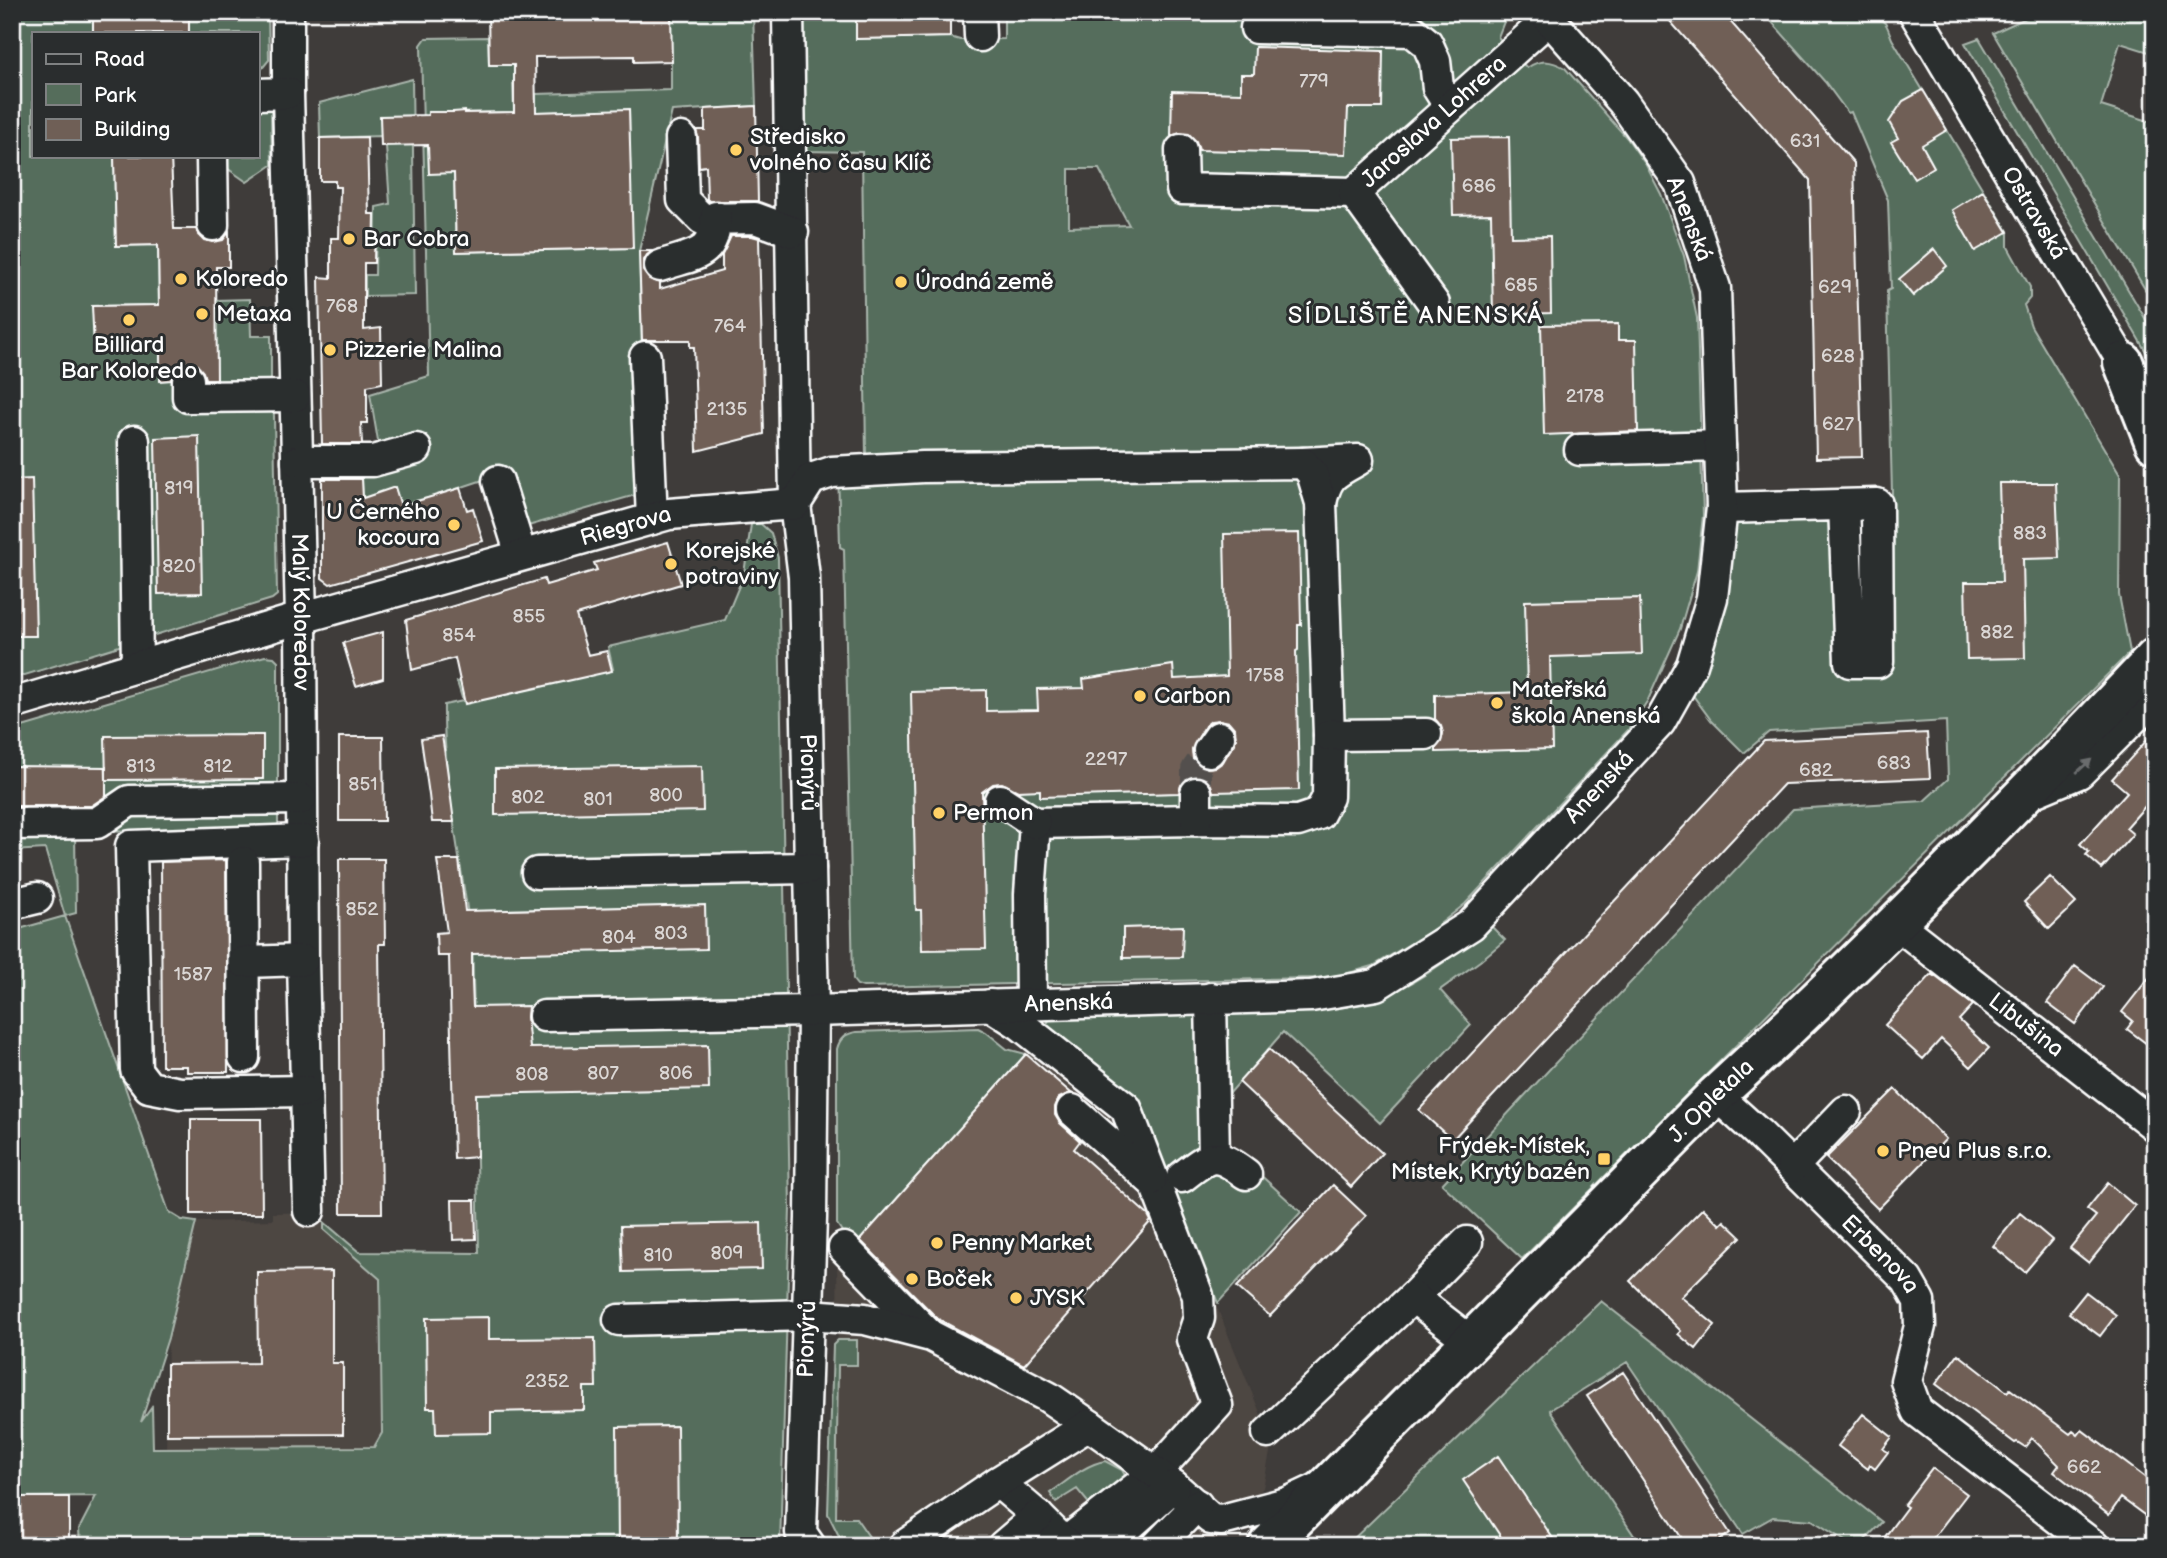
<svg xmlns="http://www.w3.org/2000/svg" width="2167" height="1558" font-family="'Balsamiq Sans',sans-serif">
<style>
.built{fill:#4d4642}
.green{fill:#556d5b;stroke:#aab6ad;stroke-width:2;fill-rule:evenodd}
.building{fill:#6f5f56;stroke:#fff;stroke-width:2;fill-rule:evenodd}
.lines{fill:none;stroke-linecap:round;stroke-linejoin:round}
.minor-tunnel{stroke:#52504e;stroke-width:30;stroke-dasharray:30 15;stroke-linecap:butt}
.minor-casing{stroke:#fff;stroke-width:35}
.major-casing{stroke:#fff;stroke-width:44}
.minor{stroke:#2a2d2e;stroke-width:30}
.major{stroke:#2a2d2e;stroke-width:38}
.oneway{fill:#6a6c6d}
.poi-dot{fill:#ffd166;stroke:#2a2d2e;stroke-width:2.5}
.labels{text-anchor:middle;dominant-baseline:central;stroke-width:6;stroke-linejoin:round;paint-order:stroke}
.number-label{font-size:19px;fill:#dbd7d5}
.street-label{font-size:23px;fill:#fff;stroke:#2a2d2e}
.poi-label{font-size:23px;fill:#fff;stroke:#2a2d2e;text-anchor:start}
.neighbourhood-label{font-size:24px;letter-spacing:2px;fill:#fff;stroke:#2a2d2e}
</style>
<rect width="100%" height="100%" fill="#3f3c3a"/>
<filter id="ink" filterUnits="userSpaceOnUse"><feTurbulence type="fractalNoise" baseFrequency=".0143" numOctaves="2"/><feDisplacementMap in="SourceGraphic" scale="14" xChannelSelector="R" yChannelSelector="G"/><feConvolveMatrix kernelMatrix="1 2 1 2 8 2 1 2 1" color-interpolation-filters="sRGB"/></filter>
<g filter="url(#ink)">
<path class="built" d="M1047,1030L1132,1099L1272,1442L1263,1488L1211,1546H876L864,1527L836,1518L838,1365L837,1251Z
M313,1212L359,1252L539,1254L677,1426L182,1546L166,1449L168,1338L196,1222L273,1220V1213Z"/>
<path class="green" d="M12,12H93V33H33V156H114L116,246L158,245L159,305L93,306L94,347L160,344L161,380L216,379V300L250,299L251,336H271V385L274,416L277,595L272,599L12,679Z
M189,12H268L269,60L260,71H257V33H189Z
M671,12H753L756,106L672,111L639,251L646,492L514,530L486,479L432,497L363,513L362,476L380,453L370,394L429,376L421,45L426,38L488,37L489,65H517V84H513L514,112L428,113L429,173H454L456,252L632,248L629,110L536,112V94L671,90Z
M799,12H856L857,39L950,37L960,40L1004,39V12H1505V19L1498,37L1527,68C1540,59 1551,60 1565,68L1627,138L1646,165L1661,194L1684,256L1697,318L1703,515L1697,571L1680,629L1648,700L1629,729L1465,904L1431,931L1373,966L1342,975L1314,978L863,987L857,985L853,980L844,549L840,547L838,467L866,457L862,152L803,151ZM1069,169H1099L1129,225L1069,227Z
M1763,12C1786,12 1871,7 1885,23C1888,27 1890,34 1892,39L2008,231V247L2030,287V298L2024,305L2031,326L2120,475L2119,595L2130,652L1522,1259L1442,1184L1793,809L1924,801L1948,779L1946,721L1769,732L1744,753L1711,720L1689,690L1723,607L1729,576L1735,526L1738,520L1817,496L1892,494L1887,291L1891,289L1888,200L1851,112L1848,113L1825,82Z
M2039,12H2147L2155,15V54L2120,43L2101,106L2155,123V306L1993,33Z
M1979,38L2155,335V367L1965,43Z
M412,79L415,295L365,296V275H375L376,207L390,204L386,146L381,136L320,138L319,103Z
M257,109H271L272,165L247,182L224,166V156H257Z
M751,524H761L771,533L778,558L790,1208L780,1546H678L676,1426L618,1427V1546H80L79,1529L96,1496L12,1497V931L65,916L45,849L12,851V730L265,656L274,657L278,661V829L75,831L76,913L65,916L169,1212L182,1220L196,1222L168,1338L141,1422L152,1407L153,1448L374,1447L382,1433L380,1279L324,1230V1222L359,1252L479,1253L472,930L470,929C460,856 443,779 444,705L463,701L457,682L479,677L559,681L613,669L608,647L725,620L744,574Z
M1487,926H1491L1505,940L1480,961L1440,990L1471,1025L1380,1123L1283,1032L1209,1117L1197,1174L1256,1171L1301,1212L1218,1303L1132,1099L1046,1026L1049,1020L1054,1016C1130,1014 1205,1014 1280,1010C1310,1009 1342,1011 1370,1001C1414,987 1454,957 1487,926Z
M978,1028L986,1032L1007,1049L1026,1054L853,1248L837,1224V1049C840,1038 845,1034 856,1032Z
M1601,1301L1882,1522L1859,1546H1853L1812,1520L1773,1517L1743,1534L1627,1362L1550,1410L1641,1546H1378L1373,1539L1364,1546H1346Z
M838,1340H857V1365H838L836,1518H856L872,1541L863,1546H844L828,1514L833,1345Z
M1105,1461L1122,1470L1127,1479L1120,1487L1116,1483L1091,1506L1077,1489L1056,1502L1050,1493C1066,1482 1085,1464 1105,1461Z"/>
<path class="building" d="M93,12H189V33H93Z
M488,12H671L672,61L634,62V56L535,57L536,112L629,109L633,248L456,252L454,173L429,174L428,145L381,146L380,116L428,115V112H453L465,111V113L514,112V65H489Z
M856,12H950V37L856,39Z
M1662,12H1722L1854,163L1862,457L1816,458L1810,180Z
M1255,47L1383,51L1382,108H1348L1346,154L1199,150L1196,141L1189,134L1180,133L1171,136L1172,91L1241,93V74H1254Z
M1923,90L1947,130L1922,145L1934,167L1914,179L1891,142L1898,138L1889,122L1903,101Z
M756,106L758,201H709L707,199L706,166L699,167L698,137L696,130H705V109Z
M367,137L369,214H375L374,263H364V330L381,328L382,383L367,386V423H361L362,444H322L319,277L331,278V238H339L340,187H335V181H320V138Z
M1509,137L1511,237L1550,236L1551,313L1493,315L1491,214L1453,215L1451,138Z
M114,156H171L174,229H196L198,234L204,240L213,242L223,240L229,232V267H216L217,379H205L203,372L197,365L187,363L180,365L173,371L171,380L160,381V344L94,347L92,306L159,305L158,245L116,246Z
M1983,191L2008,232L1975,251L1952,210Z
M731,236H752L759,238L764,434L697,451L694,347H690V340H642L639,251H653L647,255L643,262V271L649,279L660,283V289L722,271V255Z
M1934,249L1947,266L1913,296L1899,279Z
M1618,324V340H1636L1638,431L1544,435L1541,325Z
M199,436L202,593L158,594L155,438Z
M32,479L36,636H12V480Z
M322,479H362L363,498L395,487L401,506L460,488L467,510L473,508L483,541L330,584L322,578Z
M1999,483H2056L2059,558L2023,559L2025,658L1967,659L1965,582H2002Z
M1299,533L1301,625H1298V650L1296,651L1299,790L1213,792L1211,785L1205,778L1197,776L1187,778L1181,785L1179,793L1040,797V790L1018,791L1002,783L993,784L982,792L986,949L922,950L921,910H916L911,692L986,690V711L1038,710L1037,689L1084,688L1083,679L1173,665L1174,679L1227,676L1224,534ZM1220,720L1229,722L1235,729L1236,739L1223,762L1216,767L1207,768L1199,766L1193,759L1192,749L1205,726L1211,721Z
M668,542L681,584L576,615L588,655L607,651L612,671L465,704L455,658L412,670L406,620L544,579L546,585L597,570L594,563Z
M1640,598L1642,654L1550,657L1552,749L1436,752V748L1441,742L1443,733L1441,726L1435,719V695L1527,692L1525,601Z
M383,632V678L356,686L343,643Z
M2155,731V795L2126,828L2133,834L2102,869L2086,855L2089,852L2080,844L2127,792L2112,779Z
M1927,733L1930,778L1784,784L1452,1140L1419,1110L1764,741Z
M263,735V779L106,780L105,736Z
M442,736L447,768L454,822H432L429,795L421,739Z
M339,737H383L384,821H339Z
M12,766L106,767V796L91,806H12Z
M702,766L703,811L495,815V769Z
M339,859H384L385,944H379L382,1213H341Z
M226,860L228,1072H187V1066H162L161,862Z
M437,860H459L465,911L705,905L706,949L472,954V982L473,1007L528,1006L527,1017L530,1048L708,1045L709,1089L476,1094L477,1157L454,1159L449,956H437L436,933L447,932Z
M2050,877L2076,903L2049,929L2024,902Z
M1183,926L1182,957L1123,958V928Z
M2075,966L2103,987L2075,1024L2047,1003Z
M2155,970V1050L2127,1029L2133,1021L2122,1012Z
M1932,974L1973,1005L1959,1020L1989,1048L1971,1067L1941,1039L1923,1059L1885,1025Z
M1269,1049L1382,1153L1351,1187L1239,1082Z
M1026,1054L1071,1093L1059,1098L1055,1107V1115L1060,1123L1080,1141L1074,1149L1148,1215L1151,1221L1024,1365L938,1319L860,1240Z
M1895,1089L1946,1139L1878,1209L1826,1158Z
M191,1119H261L262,1214H191Z
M2108,1183L2135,1206L2089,1263L2070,1248L2096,1216L2087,1209Z
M1333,1185L1366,1216L1270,1316L1237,1287Z
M452,1200H475L476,1239L453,1240Z
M1703,1208L1720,1225L1724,1221L1741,1237L1681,1297L1715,1325L1696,1349L1678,1334L1681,1331L1630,1281Z
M2020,1213L2052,1240L2025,1272L1993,1246Z
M761,1223L762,1269L623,1272L621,1226Z
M332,1271V1363H343V1434L167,1435V1364L258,1363L257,1272Z
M2086,1292L2116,1315L2100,1336L2069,1313Z
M489,1317V1339L595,1338L596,1387H584V1410L491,1412V1433L436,1434L435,1408H427L426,1318Z
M1958,1354L2007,1392L2010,1389L2070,1434L2073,1431L2078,1435L2082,1430L2155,1485V1523L2121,1498L2109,1515L2054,1472L2059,1465L2032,1438L2025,1447L2017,1442L2015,1443L1936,1384Z
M1623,1372L1730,1533L1712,1546H1687L1587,1396Z
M1863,1414L1892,1437L1883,1449L1888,1452L1875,1469L1870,1465L1868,1469L1838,1446Z
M677,1426L678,1546H618L617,1427Z
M1498,1456L1558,1546H1507L1463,1480Z
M1932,1468L1967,1494L1927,1546H1878L1907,1507L1904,1505Z
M12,1497H69V1546H12Z"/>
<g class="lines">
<path class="minor-tunnel" d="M1196,793V770L1209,751"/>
<defs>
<g id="minor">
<path id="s1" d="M288,12V93L301,618L303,960L309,1211"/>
<path id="s2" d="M788,12L795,504L804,577L813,1011L811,1218L801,1533L810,1546"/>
<path d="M979,12L980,36"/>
<path id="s3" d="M1914,12L2133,379"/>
<path d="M1256,28L1412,31L1427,43L1435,61L1438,88L1450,107"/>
<path d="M257,94L288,93"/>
<path d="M681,138L683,200L702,219L755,218L793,232"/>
<path id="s4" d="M1181,150L1182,189L1354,193L1549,19"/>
<path d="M212,156L213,225"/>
<path d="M1354,193L1434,304"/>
<path d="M660,266C693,254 714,258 716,217"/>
<path d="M645,357L652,519"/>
<path d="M188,380V397L295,396"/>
<path d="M134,441L137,667"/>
<path d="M1580,450L1720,446"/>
<path d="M297,461H373L416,449"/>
<path d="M1303,463L1358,460C1333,474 1327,475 1321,503"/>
<path d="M498,481L521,555"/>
<path d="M1722,508L1877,504L1878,662H1850L1844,505"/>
<path id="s5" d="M12,704L301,618L669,514L795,504L811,479L832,472L923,467L1303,463L1312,473L1321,503L1329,735L1328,797L1319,814L1298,821L1196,820L1035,823L1030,894L1031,1004"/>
<path d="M1329,735L1426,734"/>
<path d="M1209,751L1219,737"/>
<path d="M1196,793V820"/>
<path d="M2031,793L2079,773L2155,697"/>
<path d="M1000,800L1035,823"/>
<path d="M12,824L97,823L129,801L301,799"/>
<path d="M303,840L131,846L136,1070L149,1087L180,1093L306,1091"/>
<path d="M243,862L244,1057"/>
<path d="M537,873L810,868"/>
<path d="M12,904L37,898"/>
<path id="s6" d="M1897,924L2155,1126"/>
<path d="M244,962L303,960"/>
<path d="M1211,998L1214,1157"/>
<path d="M990,1005L1021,1025L1126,1108L1198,1296L1199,1318L1192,1339L1217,1405L1156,1472L1061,1546"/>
<path id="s7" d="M544,1016L813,1011L1311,996L1376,985L1471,925L1660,722L1692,665L1712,598L1722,508L1715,288L1680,183L1623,102L1543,12"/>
<path id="s8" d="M1716,1095L1758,1133L1907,1280L1919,1301L1920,1326L1906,1381L1917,1411L2094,1546"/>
<path d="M1072,1110L1151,1180"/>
<path d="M1792,1167L1846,1111"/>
<path d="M1182,1177C1211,1154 1215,1151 1246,1174"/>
<path d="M844,1248L929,1335"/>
<path d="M1413,1297L1467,1242"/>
<path d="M619,1320L808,1315L865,1319L931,1336L1048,1397L1089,1425"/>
<path d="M1268,1433L1413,1297L1470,1341"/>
<path d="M998,1482L1038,1516L1068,1546"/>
<path d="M904,1546L998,1482L1089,1425L1174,1486L1211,1519L1222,1520L1287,1503L1319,1488"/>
<path d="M1003,1546L1038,1516"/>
<path d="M1106,1546L1174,1486"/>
<path d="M1157,1546L1197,1505"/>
</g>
<g id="major">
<path d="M2123,362L2155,443"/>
<path id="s9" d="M1268,1546L1716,1095C1868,955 2013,808 2155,658"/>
</g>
</defs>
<use href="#minor" class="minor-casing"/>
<use href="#major" class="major-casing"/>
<use href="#minor" class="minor"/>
<use href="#major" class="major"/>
</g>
<defs><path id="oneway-solid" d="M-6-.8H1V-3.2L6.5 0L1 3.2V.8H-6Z" transform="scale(1.75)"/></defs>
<use class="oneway" href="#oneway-solid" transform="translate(2084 766) rotate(-42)"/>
</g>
<g class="poi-dot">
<circle cx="736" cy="150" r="7"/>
<circle cx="349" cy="239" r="7"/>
<circle cx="181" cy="279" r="7"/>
<circle cx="901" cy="282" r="7"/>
<circle cx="202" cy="314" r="7"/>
<circle cx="129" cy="320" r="7"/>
<circle cx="330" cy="350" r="7"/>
<circle cx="454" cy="525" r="7"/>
<circle cx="671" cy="564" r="7"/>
<circle cx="1140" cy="696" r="7"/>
<circle cx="1497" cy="703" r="7"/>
<circle cx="939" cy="813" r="7"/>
<circle cx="1883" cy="1151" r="7"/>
<rect x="1597" y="1152" width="14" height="14" rx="3.5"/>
<circle cx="937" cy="1243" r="7"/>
<circle cx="912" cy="1279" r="7"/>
<circle cx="1016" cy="1298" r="7"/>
</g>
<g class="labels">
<g class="number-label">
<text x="1314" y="81">779</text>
<text x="1805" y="141">631</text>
<text x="1479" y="186">686</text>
<text x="1521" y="285">685</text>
<text x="1835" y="287">629</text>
<text x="342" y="306">768</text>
<text x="730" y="326">764</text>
<text x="1838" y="356">628</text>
<text x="1585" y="396">2178</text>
<text x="727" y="409">2135</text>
<text x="1838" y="424">627</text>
<text x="179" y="488">819</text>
<text x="2030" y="533">883</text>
<text x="179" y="566">820</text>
<text x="529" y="616">855</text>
<text x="1997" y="632">882</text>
<text x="459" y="635">854</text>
<text x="1265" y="675">1758</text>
<text x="1106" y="759">2297</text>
<text x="1894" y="763">683</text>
<text x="141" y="766">813</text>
<text x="218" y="766">812</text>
<text x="1816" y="770">682</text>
<text x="363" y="784">851</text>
<text x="666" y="795">800</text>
<text x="528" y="797">802</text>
<text x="598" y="799">801</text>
<text x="362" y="909">852</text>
<text x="671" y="933">803</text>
<text x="619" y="937">804</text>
<text x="193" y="974">1587</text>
<text x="603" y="1073">807</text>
<text x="676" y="1073">806</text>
<text x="532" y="1074">808</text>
<text x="727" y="1253">809</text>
<text x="658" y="1255">810</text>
<text x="547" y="1381">2352</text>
<text x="2084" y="1467">662</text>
</g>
<g class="street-label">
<text stroke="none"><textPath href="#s4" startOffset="318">Jaroslava Lohrera</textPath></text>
<text stroke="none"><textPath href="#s3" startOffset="234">Ostravská</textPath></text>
<text transform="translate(1689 219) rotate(69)">Anenská</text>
<text stroke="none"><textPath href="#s5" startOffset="639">Riegrova</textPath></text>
<text stroke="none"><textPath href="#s1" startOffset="600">Malý Koloredov</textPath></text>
<text stroke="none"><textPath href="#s2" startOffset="761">Pionýrů</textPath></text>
<text stroke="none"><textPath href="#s7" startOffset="1134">Anenská</textPath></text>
<text stroke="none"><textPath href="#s7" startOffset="525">Anenská</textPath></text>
<text stroke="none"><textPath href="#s6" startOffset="164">Libušina</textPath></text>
<text stroke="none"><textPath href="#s9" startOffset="628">J. Opletala</textPath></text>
<text stroke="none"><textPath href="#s8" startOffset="229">Erbenova</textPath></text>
<text transform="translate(807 1339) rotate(-88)">Pionýrů</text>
</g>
<g class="poi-label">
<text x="750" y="137">Středisko<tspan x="750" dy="26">volného času Klíč</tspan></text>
<text x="363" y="239">Bar Cobra</text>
<text x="195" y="279">Koloredo</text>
<text x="915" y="282">Úrodná země</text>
<text x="216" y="314">Metaxa</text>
<text x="129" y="345" text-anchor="middle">Billiard<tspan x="129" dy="26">Bar Koloredo</tspan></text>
<text x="344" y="350">Pizzerie Malina</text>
<text x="440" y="512" text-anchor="end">U Černého<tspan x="440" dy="26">kocoura</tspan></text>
<text x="685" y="551">Korejské<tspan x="685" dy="26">potraviny</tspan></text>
<text x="1511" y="690">Mateřská<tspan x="1511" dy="26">škola Anenská</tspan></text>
<text x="1154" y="696">Carbon</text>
<text x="953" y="813">Permon</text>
<text x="1590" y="1146" text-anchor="end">Frýdek-Místek,<tspan x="1590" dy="26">Místek, Krytý bazén</tspan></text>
<text x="1897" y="1151">Pneu Plus s.r.o.</text>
<text x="951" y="1243">Penny Market</text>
<text x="926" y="1279">Boček</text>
<text x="1030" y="1298">JYSK</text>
</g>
<g class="neighbourhood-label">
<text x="1416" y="315">SÍDLIŠTĚ ANENSKÁ</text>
</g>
</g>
<rect width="2167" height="1558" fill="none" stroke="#2a2d2e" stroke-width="42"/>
<rect x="21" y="21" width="2125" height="1516" fill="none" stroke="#fff" stroke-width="2.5" filter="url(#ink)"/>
<rect x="32" y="32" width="228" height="126" fill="#2a2d2e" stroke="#7f8182" stroke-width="2"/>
<rect x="46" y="54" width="35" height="10" fill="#2a2d2e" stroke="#7f8182" stroke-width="2"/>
<text x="94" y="66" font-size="21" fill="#ffffff">Road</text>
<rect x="46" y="84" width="35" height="21" fill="#556d5b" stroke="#7f8182" stroke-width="2"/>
<text x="94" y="102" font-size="21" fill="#ffffff">Park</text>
<rect x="46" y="119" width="35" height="21" fill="#6f5f56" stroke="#7f8182" stroke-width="2"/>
<text x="94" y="136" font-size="21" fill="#ffffff">Building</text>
</svg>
